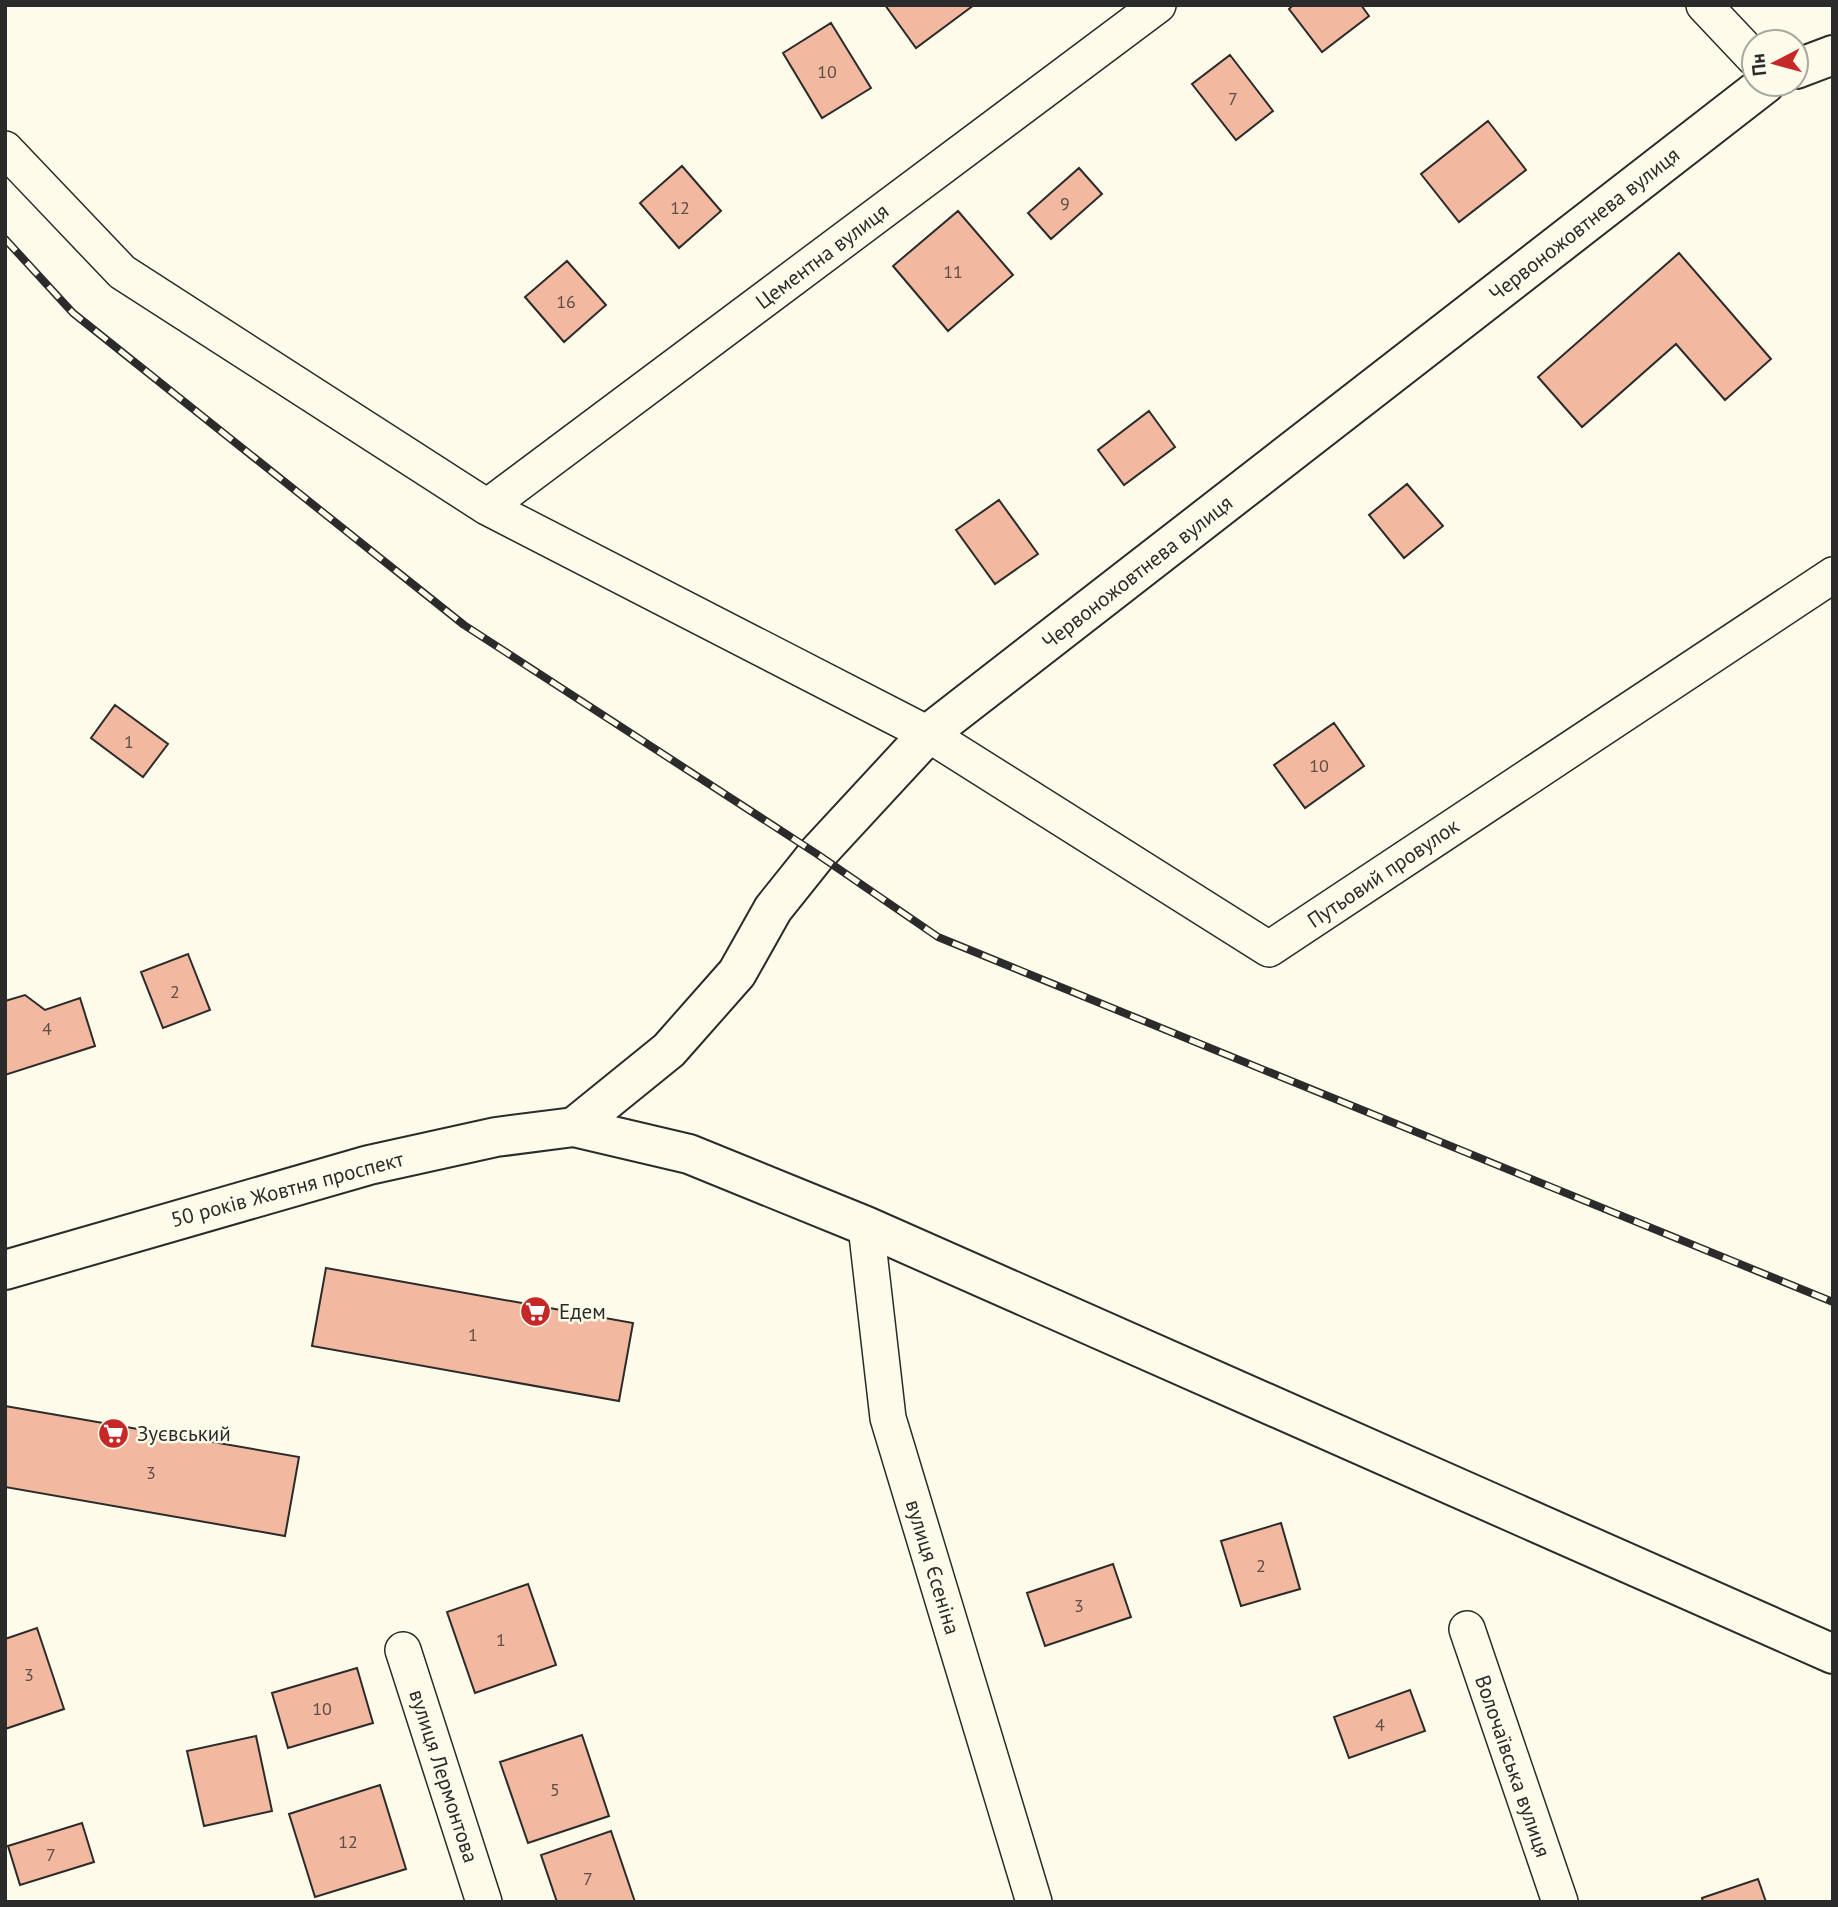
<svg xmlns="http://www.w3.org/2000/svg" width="1838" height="1907" font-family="'PT Sans',sans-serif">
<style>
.building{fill:#f2b8a0;stroke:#2b2b2b;stroke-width:2}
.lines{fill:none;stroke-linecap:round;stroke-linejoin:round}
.street-casing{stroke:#2b2b2b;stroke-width:38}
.secondary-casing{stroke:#2b2b2b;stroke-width:42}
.street{stroke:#fdfbea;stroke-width:35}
.secondary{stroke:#fdfbea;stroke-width:38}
.rail-casing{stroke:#2b2b2b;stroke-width:8}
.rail{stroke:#fdfbea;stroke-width:5;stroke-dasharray:16;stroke-linecap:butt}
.labels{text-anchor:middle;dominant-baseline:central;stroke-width:5;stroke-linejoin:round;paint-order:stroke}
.number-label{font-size:18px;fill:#5d4e48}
.street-label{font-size:21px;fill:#2b2b2b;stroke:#fdfbea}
.poi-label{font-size:21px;fill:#2b2b2b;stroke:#fdfbea;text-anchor:start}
</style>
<rect width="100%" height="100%" fill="#fdfbea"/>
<path class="building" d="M885,5H974L916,48Z
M1293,5H1361L1369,16L1322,52L1289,9Z
M831,23L871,88L822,118L783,53Z
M1230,55L1273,111L1236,140L1192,84Z
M1488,121L1526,170L1459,222L1421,174Z
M682,166L721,211L679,248L640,203Z
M1079,168L1102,194L1051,239L1028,213Z
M958,211L1013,275L948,331L893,266Z
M1679,253L1771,359L1725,400L1676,344L1582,427L1538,377Z
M567,261L606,305L564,342L525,297Z
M1149,411L1175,447L1124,485L1098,450Z
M1407,484L1443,526L1404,558L1369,515Z
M999,500L1038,554L995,584L956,530Z
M115,705L168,744L143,777L91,738Z
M1334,723L1364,766L1305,808L1274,765Z
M188,954L210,1010L163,1028L141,972Z
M25,995L45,1010L80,998L95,1046L5,1075V1001Z
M326,1268L633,1323L619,1401L312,1346Z
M5,1406L299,1457L285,1536L5,1487Z
M1281,1523L1300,1589L1241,1606L1221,1541Z
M1113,1564L1131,1617L1045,1646L1027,1593Z
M528,1584L556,1665L475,1693L447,1612Z
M37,1628L64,1709L5,1729V1639Z
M357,1668L373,1723L288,1748L272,1693Z
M1410,1690L1425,1731L1349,1758L1334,1717Z
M582,1735L609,1816L528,1843L500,1762Z
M256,1736L272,1811L204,1826L187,1751Z
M380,1785L406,1869L315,1897L289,1814Z
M82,1823L94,1862L20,1885L8,1846Z
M611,1831L635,1902H557L541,1855Z
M1758,1879L1766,1902H1703L1702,1898Z"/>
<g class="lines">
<defs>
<path id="street" d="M1704,5L1754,58
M5,149L122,272L487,507L928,734L1269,949L1833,575
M487,507L1158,5
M866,1226L888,1418L1034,1902
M1467,1629L1560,1902
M403,1650L484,1902"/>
<path id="secondary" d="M1796,69L1833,55
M574,1127L669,1050L737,973L773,909L817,854L928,734L1765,84
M5,1270L369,1165L496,1137L574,1127L689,1154L866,1226L1833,1654"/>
</defs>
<use href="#street" class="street-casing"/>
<use href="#secondary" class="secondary-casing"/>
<use href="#street" class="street"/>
<use href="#secondary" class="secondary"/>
<defs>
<path id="rail" d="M5,239L73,313L464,625L817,854L938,937L1833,1302"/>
</defs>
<use href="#rail" class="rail-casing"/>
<use href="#rail" class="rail"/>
</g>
<defs>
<symbol id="supermarket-disc" viewBox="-11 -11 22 22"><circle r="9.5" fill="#c62828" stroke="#fdfbea"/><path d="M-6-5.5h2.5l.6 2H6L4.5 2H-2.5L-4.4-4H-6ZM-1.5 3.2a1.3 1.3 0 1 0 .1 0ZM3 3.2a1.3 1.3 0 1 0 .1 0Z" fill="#fff"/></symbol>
</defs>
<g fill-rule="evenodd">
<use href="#supermarket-disc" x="518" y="1294" width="35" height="35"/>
<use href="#supermarket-disc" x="96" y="1416" width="35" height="35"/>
</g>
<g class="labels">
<g class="number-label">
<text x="827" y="71">10</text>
<text x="1233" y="98">7</text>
<text x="1065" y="203">9</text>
<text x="680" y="207">12</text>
<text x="953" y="271">11</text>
<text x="566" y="301">16</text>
<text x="129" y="741">1</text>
<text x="1319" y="765">10</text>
<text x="175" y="991">2</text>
<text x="47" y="1028">4</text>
<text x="473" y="1334">1</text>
<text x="151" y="1472">3</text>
<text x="1261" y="1565">2</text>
<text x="1079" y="1605">3</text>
<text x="501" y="1639">1</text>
<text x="29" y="1674">3</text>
<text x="322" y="1708">10</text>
<text x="1380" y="1724">4</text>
<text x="555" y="1789">5</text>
<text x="348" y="1841">12</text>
<text x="51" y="1854">7</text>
<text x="588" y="1878">7</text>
</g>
<g class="street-label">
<text transform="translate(1584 224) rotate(-38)">Червоножовтнева вулиця</text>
<text transform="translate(822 256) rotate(-37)">Цементна вулиця</text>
<text transform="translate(1137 572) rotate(-38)">Червоножовтнева вулиця</text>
<text transform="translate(1383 873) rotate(-34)">Путьовий провулок</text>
<text transform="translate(287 1189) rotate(-15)">50 років Жовтня проспект</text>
<text transform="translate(933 1567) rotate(73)">вулиця Єсеніна</text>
<text transform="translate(1513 1766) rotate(71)">Волочаївська вулиця</text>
<text transform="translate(444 1776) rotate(72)">вулиця Лермонтова</text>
</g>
<g class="poi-label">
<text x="559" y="1311">Едем</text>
<text x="137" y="1433">Зуєвський</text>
</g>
</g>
<rect width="1838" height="1907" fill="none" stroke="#2b2b2b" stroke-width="14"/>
<g transform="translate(1775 63) rotate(264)"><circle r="33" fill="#fdfbea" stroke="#a9a89e" stroke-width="2"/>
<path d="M0-5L12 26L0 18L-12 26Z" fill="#c62828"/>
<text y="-10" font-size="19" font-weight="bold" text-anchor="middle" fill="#2b2b2b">Пн</text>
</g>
</svg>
